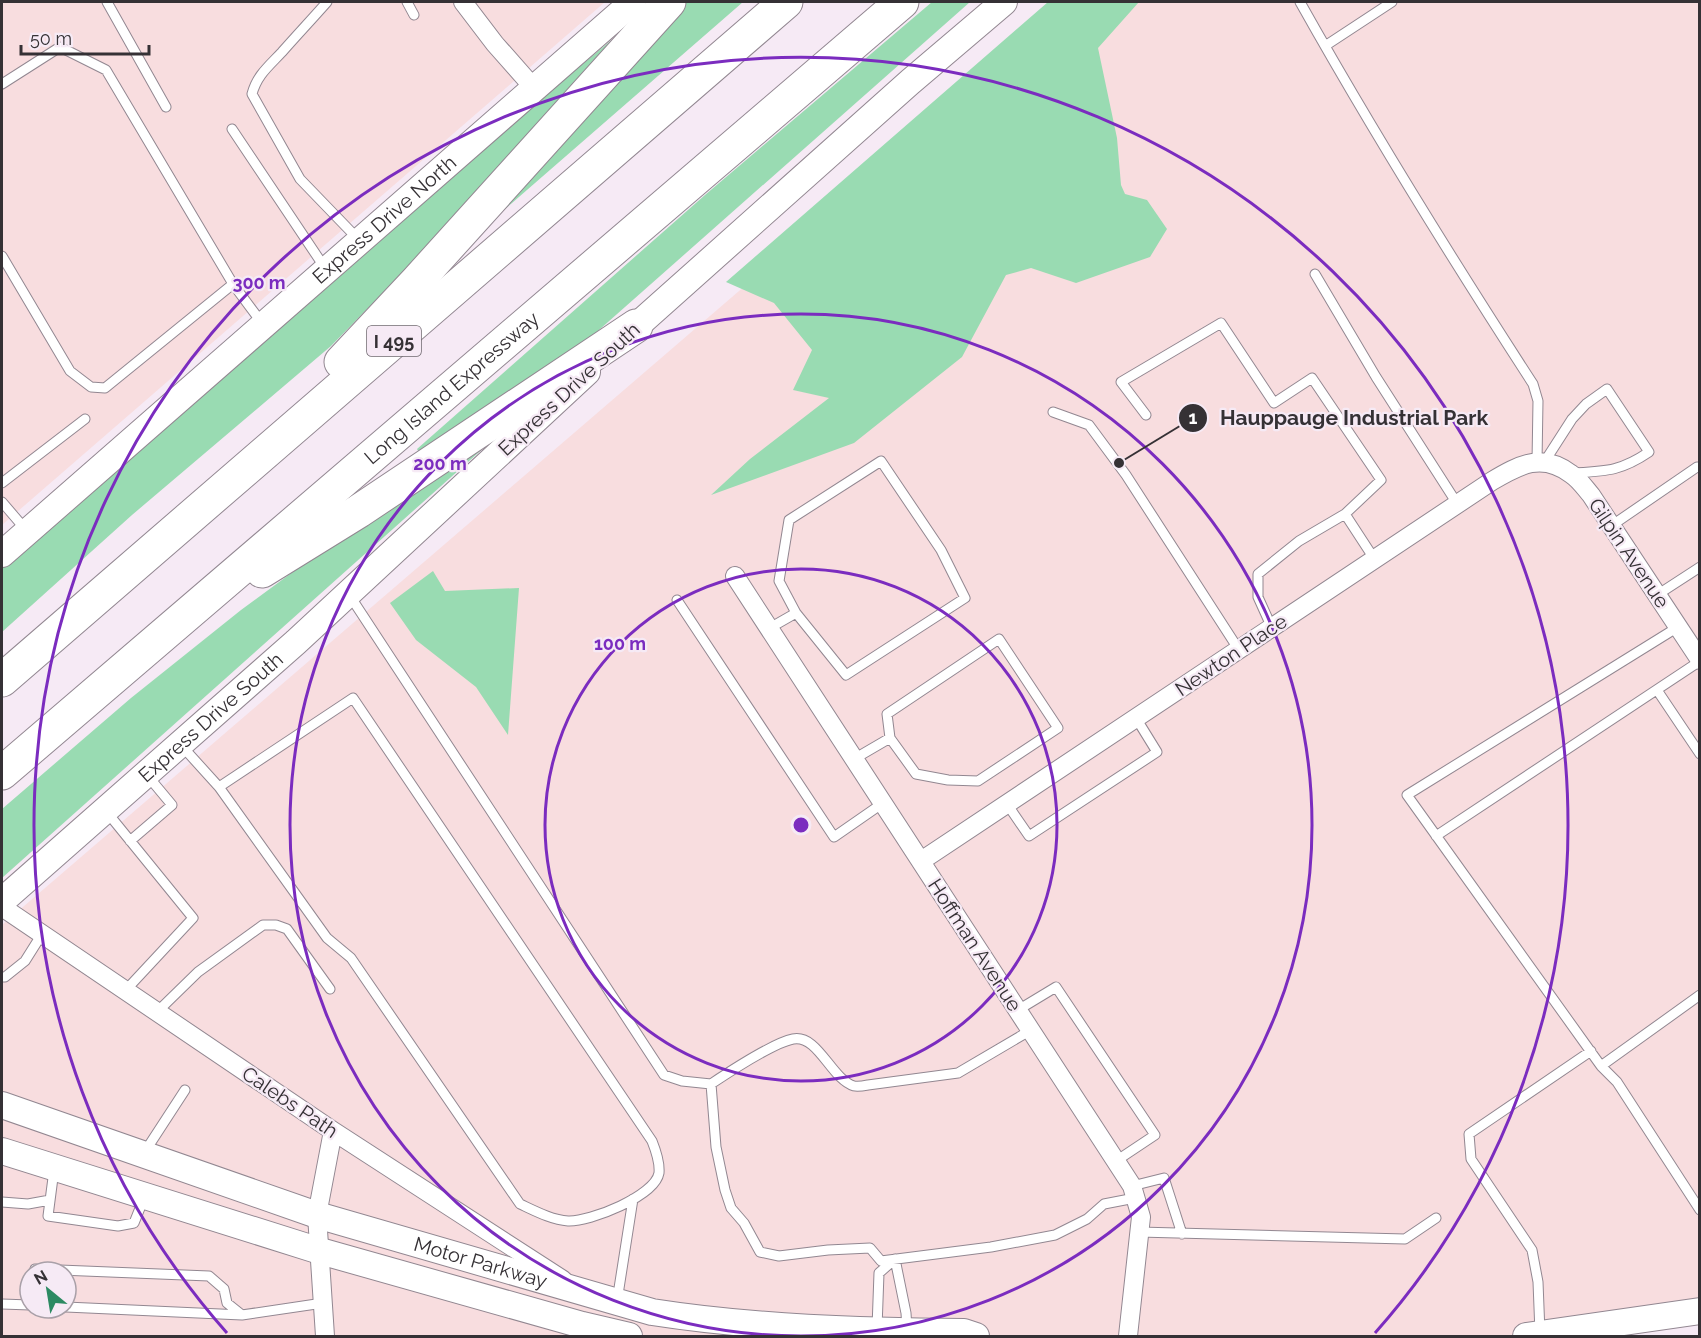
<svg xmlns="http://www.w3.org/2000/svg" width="1701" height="1338" font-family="Raleway,sans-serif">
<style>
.industrial{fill:#f8dddf;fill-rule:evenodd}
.green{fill:#99dbb2}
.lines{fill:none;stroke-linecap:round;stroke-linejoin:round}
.service-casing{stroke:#928791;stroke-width:11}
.minor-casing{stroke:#928791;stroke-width:20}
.secondary-casing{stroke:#928791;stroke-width:28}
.motorway-casing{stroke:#928791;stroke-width:35}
.service{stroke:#fff;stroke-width:9}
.minor{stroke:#fff;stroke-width:18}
.secondary{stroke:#fff;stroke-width:26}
.motorway{stroke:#fff;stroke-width:33}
.ring{fill:none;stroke:#7b2cbf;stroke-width:3}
.labels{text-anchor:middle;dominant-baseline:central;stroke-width:4.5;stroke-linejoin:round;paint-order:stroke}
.shield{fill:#f6eaf5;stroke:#6f686f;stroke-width:1.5}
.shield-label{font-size:18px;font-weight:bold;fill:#353135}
.street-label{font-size:20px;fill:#353135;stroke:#f6eaf5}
.centre{fill:#7b2cbf;stroke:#f6eaf5;stroke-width:3}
.ring-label{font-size:18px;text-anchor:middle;font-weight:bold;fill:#7b2cbf;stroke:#f6eaf5;stroke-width:4.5;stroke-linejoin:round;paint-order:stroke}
.leader{fill:none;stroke:#353135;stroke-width:2}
.callout-dot{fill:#353135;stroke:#f6eaf5;stroke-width:2}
.mark-label{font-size:18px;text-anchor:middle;font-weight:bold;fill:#fff}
.callout-label{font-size:21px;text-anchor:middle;font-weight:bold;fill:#353135;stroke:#f6eaf5;stroke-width:4.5;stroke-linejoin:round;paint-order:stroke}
</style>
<rect width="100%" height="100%" fill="#f6eaf5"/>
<path class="industrial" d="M2,2H605L2,525Z
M1075,2H1699V1313L1553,1336H2V925ZM30,1272H66V1308H30Z"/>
<path class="green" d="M687,2H743L473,237L470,232Z
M932,2H970L582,345L421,456L417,449L705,195Z
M1048,2H1139L1098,48L1117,138L1121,185L1125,194L1147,200L1167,229L1150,257L1076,283L1031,268L1006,275L962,357L854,443L711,495L750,459L829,398L793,390L812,350L774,303L726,282Z
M626,28L494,179L331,346L132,515L2,632V565L461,165Z
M487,445L2,878V809L131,698L241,610L362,521Z
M433,571L445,591L519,588L508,735L476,687L416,640L390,603Z"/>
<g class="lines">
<defs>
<path id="service" d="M107,2L166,107
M327,2C312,19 297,35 282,52C269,66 257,75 252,94L300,179L358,239
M407,2L414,15
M1300,2C1373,132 1452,259 1533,384L1538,401L1537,462
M1325,46L1392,2
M2,84L60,47L106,70L233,284L262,323
M232,129L325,268
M2,256L70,371L91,387L105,388L233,284
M1315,274L1376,377L1458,505
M1053,412L1089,425L1126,475L1239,650
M1146,415L1121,382L1221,323L1274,403L1312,378L1381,480L1345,514L1375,560
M881,461L941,550L965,598L846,675L796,613L779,581L789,520Z
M1545,461L1572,419L1586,404L1607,389L1649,452C1621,471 1607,471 1573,473
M2,483L85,419
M2,502L26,530
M1611,526L1697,467
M1657,595L1700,567
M350,596L664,1075L682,1081L711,1084C729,1072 773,1043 793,1039C818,1034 831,1079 854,1086C858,1087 863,1086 868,1085L958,1073L1031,1030
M677,600L834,837L883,803
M1678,627L1407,795L1601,1066L1617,1082L1700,1210
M1272,628L1258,597V574L1299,541L1345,514
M768,629L796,613
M1657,690L1700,754
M181,745L219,787L327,938L351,958L520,1204C535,1211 552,1220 568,1221C590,1222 655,1196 659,1173C660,1162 656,1151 652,1141L353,698L219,787
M854,759L890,738L887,714L999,639L1058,728L978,781L948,780L916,774L890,738
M1007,804L1029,836L1157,752L1136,718
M106,811L193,918L125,991
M1436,836L1700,661
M130,841L172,805L147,775
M2,977H5L25,961L42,934
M1018,1010L1056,987L1155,1135L1116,1161
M157,1012L198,972L263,925H276L287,929L330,989
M1601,1066L1700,995
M711,1084L716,1147L725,1190L731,1208L744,1223L760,1252L779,1256L828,1250L870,1248L881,1261L991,1247L1055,1235L1087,1219L1104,1204L1135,1198
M144,1153L185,1090
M54,1170L48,1216L118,1226L134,1223L144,1198
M1132,1186L1164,1178L1182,1234
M2,1202L28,1204L50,1200
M1139,1232L1405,1239L1436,1218
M34,1272L35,1269L209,1276L224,1289L227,1303L242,1315
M617,1301L633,1199
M2,1304L30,1305
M66,1307L242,1315L323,1303
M877,1328L879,1273L895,1259L906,1313L907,1329
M1540,1333L1538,1282L1532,1250L1471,1159L1469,1134L1591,1051"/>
<path id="minor" d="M463,2L495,44L533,87
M735,576L1132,1186L1141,1217L1128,1336
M921,861L1492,481C1519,465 1542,452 1571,474C1579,479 1585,488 1591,495L1700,660
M2,907L333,1131L563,1280
M325,1336L317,1215L333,1131"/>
<g id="secondary">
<path d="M622,339L910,82L1004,2"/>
<path id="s1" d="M2,554L633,2"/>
<path id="s2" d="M2,901L296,642L587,372"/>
<path id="s3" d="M2,1105L317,1215L652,1312C755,1328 860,1331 964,1332L976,1336"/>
<path d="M2,1151L320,1251L582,1325L629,1336"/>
<path d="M1526,1336L1700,1311"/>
</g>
<g id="motorway">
<path d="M341,362L417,281L669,2"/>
<path d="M262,571L359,511L636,326"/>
<path d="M2,680L786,2"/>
<path id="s4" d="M2,773L902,2"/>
</g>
</defs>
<use href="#service" class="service-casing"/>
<use href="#minor" class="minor-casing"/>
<use href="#secondary" class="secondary-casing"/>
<use href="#motorway" class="motorway-casing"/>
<use href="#service" class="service"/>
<use href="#minor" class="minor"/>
<use href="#secondary" class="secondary"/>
<use href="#motorway" class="motorway"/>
</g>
<g class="ring">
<circle cx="801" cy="825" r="256"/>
<circle cx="801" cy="825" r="511"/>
<path d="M227 1333A767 767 0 1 1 1375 1333"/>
</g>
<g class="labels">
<rect class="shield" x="367" y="326" width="54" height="30" rx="4.5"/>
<g class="shield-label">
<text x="394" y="341">I 495</text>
</g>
<g class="street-label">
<text stroke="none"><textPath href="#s1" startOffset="508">Express Drive North</textPath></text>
<text stroke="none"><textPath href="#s4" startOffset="592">Long Island Expressway</textPath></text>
<text transform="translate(569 389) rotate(-43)">Express Drive South</text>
<text transform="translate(1629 553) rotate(56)">Gilpin Avenue</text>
<text transform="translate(1231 655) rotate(-34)">Newton Place</text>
<text stroke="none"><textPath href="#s2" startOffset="278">Express Drive South</textPath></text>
<text transform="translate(975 945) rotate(57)">Hoffman Avenue</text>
<text transform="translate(290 1102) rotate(34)">Calebs Path</text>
<text stroke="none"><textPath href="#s3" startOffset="504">Motor Parkway</textPath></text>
</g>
</g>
<circle cx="801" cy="825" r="9" class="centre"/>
<g class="ring-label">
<text x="259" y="289">300 m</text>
<text x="440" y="470">200 m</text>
<text x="620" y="650">100 m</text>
</g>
<path class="leader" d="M1119 463L1193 418"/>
<g class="callout-dot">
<circle cx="1119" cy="463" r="6"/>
<circle cx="1193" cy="418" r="15"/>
</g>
<g class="mark-label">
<text x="1193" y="424">1</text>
</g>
<g class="callout-label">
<text x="1354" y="425">Hauppauge Industrial Park</text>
</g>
<rect width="1701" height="1338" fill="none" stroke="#353135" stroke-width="6"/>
<g transform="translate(48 1290) rotate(330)"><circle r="28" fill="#f6eaf5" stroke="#a9a0a8" stroke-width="1.5"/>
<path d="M0-4.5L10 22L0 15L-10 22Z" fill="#2c8a62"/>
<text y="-9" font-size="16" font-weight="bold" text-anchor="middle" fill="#353135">N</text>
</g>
<path d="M21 45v9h128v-9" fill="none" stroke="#353135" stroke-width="3"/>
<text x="30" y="45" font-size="18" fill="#353135" stroke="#f6eaf5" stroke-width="4.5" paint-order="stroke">50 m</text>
</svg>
